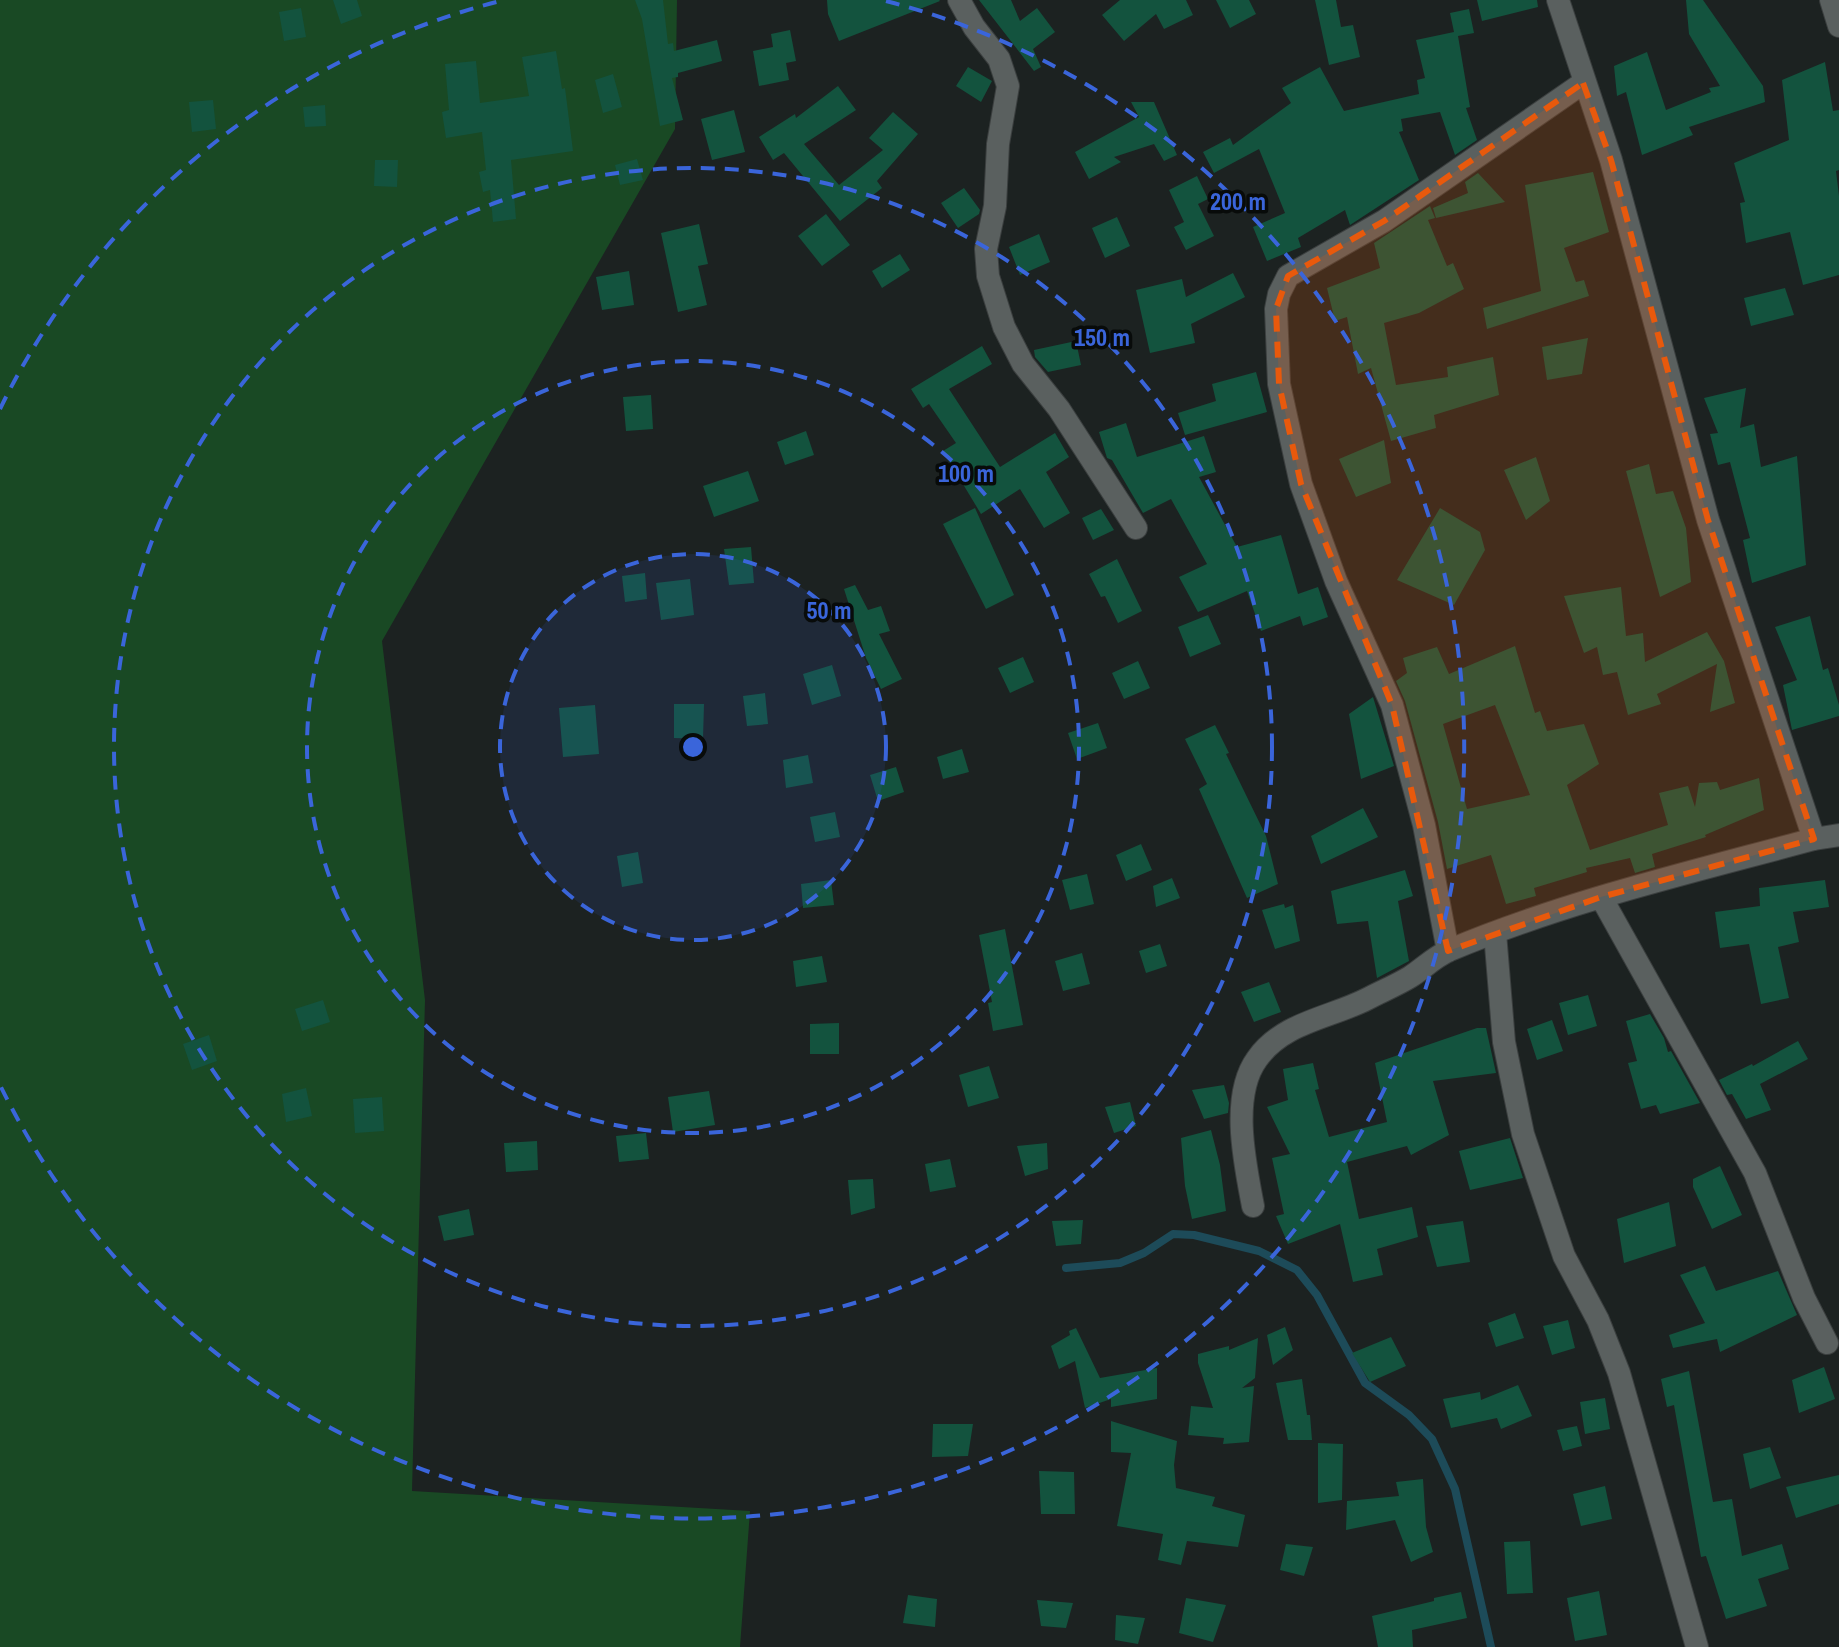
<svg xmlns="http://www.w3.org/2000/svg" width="1839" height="1647" font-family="'Archivo Narrow',sans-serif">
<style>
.green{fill:#194924}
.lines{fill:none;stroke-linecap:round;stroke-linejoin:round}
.stream{stroke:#1d4b59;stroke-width:8}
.building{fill:#13533e;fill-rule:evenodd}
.street-casing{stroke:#3b3f3f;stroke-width:24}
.street{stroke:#5a605f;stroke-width:22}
.marked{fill:#e8590c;fill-opacity:0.2;stroke:#e8590c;stroke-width:6;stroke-dasharray:16 10;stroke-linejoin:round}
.ring{fill:none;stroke:#3a65da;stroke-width:4;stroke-dasharray:14 10}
.centre{fill:#3a65da;stroke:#080b0a;stroke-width:4}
.ring-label{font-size:24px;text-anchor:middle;font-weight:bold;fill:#3a65da;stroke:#080b0a;stroke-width:7;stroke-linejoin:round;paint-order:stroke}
</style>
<rect width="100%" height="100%" fill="#1c2221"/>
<path class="green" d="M0,0H677L675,129L382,641L425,1000L412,1491L750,1511L740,1647H0Z"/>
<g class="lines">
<path class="stream" d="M1066,1268L1120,1263L1144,1253L1173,1234L1194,1235L1259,1251L1297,1270L1317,1295L1365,1383L1409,1415L1432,1439L1455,1489L1491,1647"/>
</g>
<path class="building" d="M333,0H357L362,16L341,24Z
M635,0H663L668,44L673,43L674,51L717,40L722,61L678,73V77L672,78L683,120L660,126L642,19Z
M827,0H939L940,1L839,41L828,14Z
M979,0H1011L1020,21L1037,8L1055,32L1033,49L1041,67L1034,71Z
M1120,0H1186L1193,15L1164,29L1156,14L1124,41L1102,15Z
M1216,0H1249L1256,14L1230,28Z
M1315,0H1336L1341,27L1353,25L1360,57L1329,65Z
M1477,0H1537L1538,7L1482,21Z
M1686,0H1703L1763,86L1765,102L1689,127L1693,135L1642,155L1626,92L1617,96L1614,66L1647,52L1666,110L1711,92L1709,88L1720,86L1689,34Z
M301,8L306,37L284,41L279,12Z
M1469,9L1474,33L1458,36L1470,107L1466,108L1477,140L1455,155L1440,112L1401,119L1403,131L1399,132L1419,180L1350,225L1345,210L1298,238L1301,247L1267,261L1253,227L1285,213L1259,149L1214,173L1203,152L1230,138L1233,145L1291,103L1282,88L1320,67L1344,111L1419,94L1417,80L1425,78L1416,40L1454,32L1450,13Z
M790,30L796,61L786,63L789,80L759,86L753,51L773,47L771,34Z
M556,51L562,89L565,88L573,151L511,160L516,219L493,222L490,190L483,192L479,172L486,170L482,132L446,138L442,112L449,110L445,64L476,61L480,103L529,96L522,57Z
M1825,62L1833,111L1839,110V170L1836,171L1839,196V275L1803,285L1790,232L1746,243L1740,203L1745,202L1734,163L1789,140L1782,80Z
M968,67L992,81L981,102L956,86Z
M613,74L622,107L603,113L595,80Z
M838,86L856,110L804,144L839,185L883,150L869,138L893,112L918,134L877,181L882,188L840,221L784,153L773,160L759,137L795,114L796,118Z
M213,100L216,129L192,132L189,102Z
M1131,102H1154L1177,155L1164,161L1154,144L1114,157L1121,162L1089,179L1075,152L1139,117Z
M325,105L326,126L305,127L303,107Z
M734,110L745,152L712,160L701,119Z
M637,159L643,180L620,185L615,165Z
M375,160H398L397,187L374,186Z
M1593,172L1609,232L1564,248L1576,282L1584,280L1589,296L1487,329L1483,308L1541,291L1525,185Z
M1478,173L1505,202L1436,218L1433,208L1468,193L1465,182Z
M1197,176L1208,199L1198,204L1214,236L1186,250L1174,227L1184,222L1169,190Z
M964,188L980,210L979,214L958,228L941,203Z
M1430,206L1435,218L1428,220L1447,266L1453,263L1464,289L1419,313L1384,323L1396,385L1448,377L1447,367L1493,357L1499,395L1434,415L1436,428L1391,441L1371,368L1358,374L1347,317L1335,321L1327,288L1380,268L1374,243Z
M826,214L850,245L822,266L798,236Z
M1117,217L1130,246L1105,258L1092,228Z
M699,224L708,264L698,266L707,305L678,312L661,233Z
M1039,234L1050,262L1020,275L1009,247Z
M900,254L910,270L882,288L872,271Z
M629,271L634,305L602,310L596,277Z
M1233,273L1245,297L1191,324L1195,343L1150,353L1136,290L1182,279L1186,297Z
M1785,288L1794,315L1751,326L1744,298Z
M1588,338L1582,374L1547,380L1542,347Z
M1076,341L1081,365L1048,372L1035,357L1034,350Z
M982,346L992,364L949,389L1000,467L1055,433L1069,457L1046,472L1070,513L1044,528L1020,489L981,514L943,451L956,443L929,404L923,408L911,389Z
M1256,372L1267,412L1185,435L1178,413L1216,401L1212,384Z
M1746,388L1740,428L1754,424L1761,467L1797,456L1806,565L1752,583L1743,540L1750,538L1730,462L1718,465L1710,434L1718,433L1704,398Z
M651,395L653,429L626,431L623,397Z
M1126,423L1137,457L1204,436L1216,472L1199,477L1237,547L1281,535L1298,594L1318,587L1328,617L1303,626L1300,616L1261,631L1247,591L1198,612L1179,577L1207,564L1171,499L1143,513L1112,460L1107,458L1099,432Z
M806,431L814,455L785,465L777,442Z
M1384,440L1391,483L1356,497L1339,459Z
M1536,457L1550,501L1526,520L1504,470Z
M1649,464L1656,494L1673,491L1686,528L1691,582L1660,597L1626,471Z
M748,471L759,501L714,517L703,486Z
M975,508L1014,595L986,609L943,524Z
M1440,508L1480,532L1485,550L1454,605L1397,580Z
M1101,509L1114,530L1093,540L1082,518Z
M751,547L754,583L729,585L724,549Z
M1117,559L1142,611L1118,623L1105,596L1101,597L1089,574Z
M645,573L647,599L625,602L622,576Z
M690,579L694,615L661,620L656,583Z
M855,585L868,610L881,606L890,631L879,634L902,679L881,689L866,658L844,589Z
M1621,587L1626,636L1643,633L1645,662L1707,632L1724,661L1735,703L1710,712L1717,664L1657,694L1661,704L1628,715L1617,672L1603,675L1597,647L1584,653L1564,596Z
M1208,615L1221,644L1190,657L1178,627Z
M1810,616L1823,670L1828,668L1839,705V716L1792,730L1783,685L1797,680L1775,627Z
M1515,646L1535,713L1540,711L1547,731L1584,724L1599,764L1567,785L1590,850L1668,825L1659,793L1688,786L1695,807L1699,783L1717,782L1720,790L1759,778L1764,810L1705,835L1706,837L1652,854L1655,867L1635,873L1630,858L1586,868L1587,872L1534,888L1536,896L1506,904L1491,855L1447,869L1438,822L1405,701L1396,681L1407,673L1403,658L1437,647L1449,674ZM1495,705L1530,795L1467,809L1443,724Z
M1023,657L1034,682L1010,693L998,668Z
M1138,661L1150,688L1124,699L1112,673Z
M832,665L841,696L812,705L803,674Z
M765,693L768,724L747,726L743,696Z
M1373,697L1394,766L1361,779L1349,714Z
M674,704H704L703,739L674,738Z
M595,705L599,754L563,757L559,708Z
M1098,723L1107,748L1077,759L1068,733Z
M1215,725L1229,753L1226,754L1266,836L1278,884L1247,898L1199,789L1207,784L1185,739Z
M962,749L969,772L943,779L937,757Z
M808,755L813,783L786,788L783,760Z
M896,767L904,792L878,801L870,775Z
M1363,808L1378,837L1321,864L1311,836Z
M835,812L840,837L815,842L810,817Z
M1141,844L1152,870L1126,881L1116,855Z
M638,852L643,883L622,887L617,856Z
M1405,870L1413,896L1398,901L1409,961L1377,978L1368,921L1337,924L1331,891Z
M1087,874L1094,904L1070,910L1062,880Z
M1172,878L1180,898L1156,907L1153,886Z
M831,880L834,905L803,908L801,884Z
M1825,880L1829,907L1793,912L1799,942L1778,947L1789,998L1761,1004L1749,944L1720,948L1715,912L1760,906L1759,888Z
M1284,904L1285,908L1293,905L1300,941L1275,949L1262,910Z
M1005,929L1023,1025L993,1031L988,1003L992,1002L979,935Z
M1160,944L1167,966L1146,973L1139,951Z
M1082,953L1090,984L1063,991L1055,961Z
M822,956L827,982L796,987L793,961Z
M1269,982L1281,1012L1254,1022L1241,992Z
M1588,995L1597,1026L1568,1035L1559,1003Z
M323,1000L330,1022L302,1031L295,1009Z
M1650,1014L1664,1038L1668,1052L1671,1051L1700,1103L1660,1114L1656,1105L1641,1109L1628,1063L1637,1061L1626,1021Z
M1552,1020L1563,1051L1537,1060L1527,1029Z
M839,1023V1054H810V1024Z
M1477,1028H1486L1496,1073L1433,1081L1449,1135L1411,1155L1407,1146L1347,1162L1359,1219L1412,1207L1418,1237L1377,1249L1383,1275L1353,1282L1340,1224L1288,1244L1276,1216L1284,1214L1272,1158L1290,1154L1267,1107L1288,1100L1283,1069L1313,1063L1319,1089L1315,1090L1329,1137L1387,1122L1375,1063Z
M209,1035L217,1061L192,1070L183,1044Z
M1798,1041L1808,1059L1760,1084L1771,1110L1746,1119L1732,1094L1727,1095L1719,1080L1752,1064L1753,1066Z
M989,1066L999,1098L968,1107L959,1075Z
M1224,1085L1229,1103L1228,1113L1204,1119L1192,1090Z
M306,1088L312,1116L286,1122L282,1094Z
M709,1091L715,1125L673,1132L668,1097Z
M382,1097L384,1131L355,1133L353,1099Z
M1130,1102L1136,1126L1114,1133L1105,1107Z
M1211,1130L1220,1165L1226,1211L1192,1219L1185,1186L1181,1138Z
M646,1133L649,1159L619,1162L616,1136Z
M1510,1138L1523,1178L1470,1190L1459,1151Z
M537,1141L538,1170L506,1172L504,1143Z
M1047,1143L1048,1169L1025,1176L1017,1146Z
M950,1159L956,1187L930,1192L925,1164Z
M1720,1166L1742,1215L1712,1229L1693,1187V1179Z
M873,1179L875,1208L851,1215L848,1180Z
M1669,1202L1676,1246L1624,1263L1617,1219Z
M469,1209L474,1235L444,1241L438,1216Z
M1083,1220L1081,1244L1056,1246L1052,1221Z
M1463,1221L1470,1262L1437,1267L1426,1226Z
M1705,1266L1716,1291L1778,1271L1797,1315L1720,1352L1717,1339L1673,1348L1669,1335L1705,1323L1680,1275Z
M1515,1313L1524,1338L1496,1347L1488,1323Z
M1568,1320L1575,1348L1552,1355L1543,1326Z
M1285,1327L1293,1350L1273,1365L1267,1335Z
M1076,1328L1100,1378L1157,1368V1399L1111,1407V1399L1085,1408L1075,1361L1059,1369L1051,1346L1070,1335L1069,1331Z
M1391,1337L1406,1366L1370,1382L1352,1353Z
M1258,1338L1255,1378L1242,1388L1254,1386L1249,1442L1223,1444L1224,1438L1188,1435L1191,1406L1213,1408L1198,1363V1354L1229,1346V1350Z
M1824,1367L1835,1399L1799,1413L1792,1380Z
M1689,1371L1713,1502L1732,1499L1742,1556L1782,1544L1789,1569L1758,1579L1767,1606L1726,1619L1706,1556L1701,1557L1674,1405L1667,1407L1661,1379Z
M1302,1379L1307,1415H1310L1312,1440H1288L1276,1383Z
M1518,1385L1532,1416L1501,1429L1497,1418L1451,1428L1443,1399L1480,1392L1481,1400Z
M1605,1398L1610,1429L1585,1434L1580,1402Z
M1111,1421L1177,1441L1174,1465L1176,1488L1215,1497L1212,1506L1245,1515L1238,1547L1187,1541L1181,1565L1158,1560L1163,1534L1117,1526L1131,1453L1111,1452Z
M933,1424H973L968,1456L932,1457Z
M1577,1426L1582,1446L1563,1451L1557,1430Z
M1318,1443L1343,1444L1342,1500L1318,1503Z
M1770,1447L1781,1478L1750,1489L1743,1454Z
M1039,1471L1074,1472L1075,1514H1041Z
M1839,1475V1504L1796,1518L1786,1487Z
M1423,1479L1426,1527L1433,1552L1411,1562L1395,1520L1346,1530L1347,1501L1399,1496L1396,1482Z
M1605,1486L1612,1519L1581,1526L1573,1494Z
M1530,1541L1533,1593L1507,1594L1504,1542Z
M1286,1544L1313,1547L1304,1576L1280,1570Z
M1599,1591L1607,1635L1575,1641L1567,1598Z
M1461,1592L1467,1618L1412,1630L1413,1647H1378L1372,1616L1434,1601V1598Z
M908,1595L937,1599L935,1627L903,1623Z
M1186,1598L1226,1605L1213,1642L1179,1633Z
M1037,1600L1073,1603L1066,1628L1041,1626Z
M1116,1615L1145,1618L1138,1644L1115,1640Z"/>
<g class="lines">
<defs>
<path id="street" d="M959,0L974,27L999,59L1008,86L998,144L995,206L986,249L988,276L1004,327L1023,364L1059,409L1136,528
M1558,0L1611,160L1708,520L1814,839
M1831,0L1839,26
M1601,897L1755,1173L1804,1298L1827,1343
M1495,933L1504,1042L1523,1134L1564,1256L1598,1320L1619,1373L1697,1647
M1448,951L1424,825L1392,705L1336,581L1301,484L1279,384L1276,309L1279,294L1288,276L1384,221L1583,83
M1253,1206C1245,1164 1230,1096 1257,1059C1283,1022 1330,1018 1367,999C1380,992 1397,985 1410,977C1424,968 1434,957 1450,950C1567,901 1692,872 1814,839L1839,835"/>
</defs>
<use href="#street" class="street-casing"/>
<use href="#street" class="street"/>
</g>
<path class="marked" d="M1583,83L1611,160L1708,520L1814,839L1601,897L1448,951L1392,705L1301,484L1279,384L1276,309L1288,276L1384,221Z"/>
<circle cx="693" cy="747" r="193" fill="#3a65da" fill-opacity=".12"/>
<g class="ring">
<circle cx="693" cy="747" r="193"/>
<circle cx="693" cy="747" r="386"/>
<circle cx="693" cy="747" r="579"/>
<path d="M0 409A771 771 0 0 1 500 1M886 1A771 771 0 1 1 0 1085"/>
</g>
<circle cx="693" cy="747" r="12" class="centre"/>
<g class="ring-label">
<text x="1238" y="210">200 m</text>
<text x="1102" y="346">150 m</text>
<text x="966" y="482">100 m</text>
<text x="829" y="619">50 m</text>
</g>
</svg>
